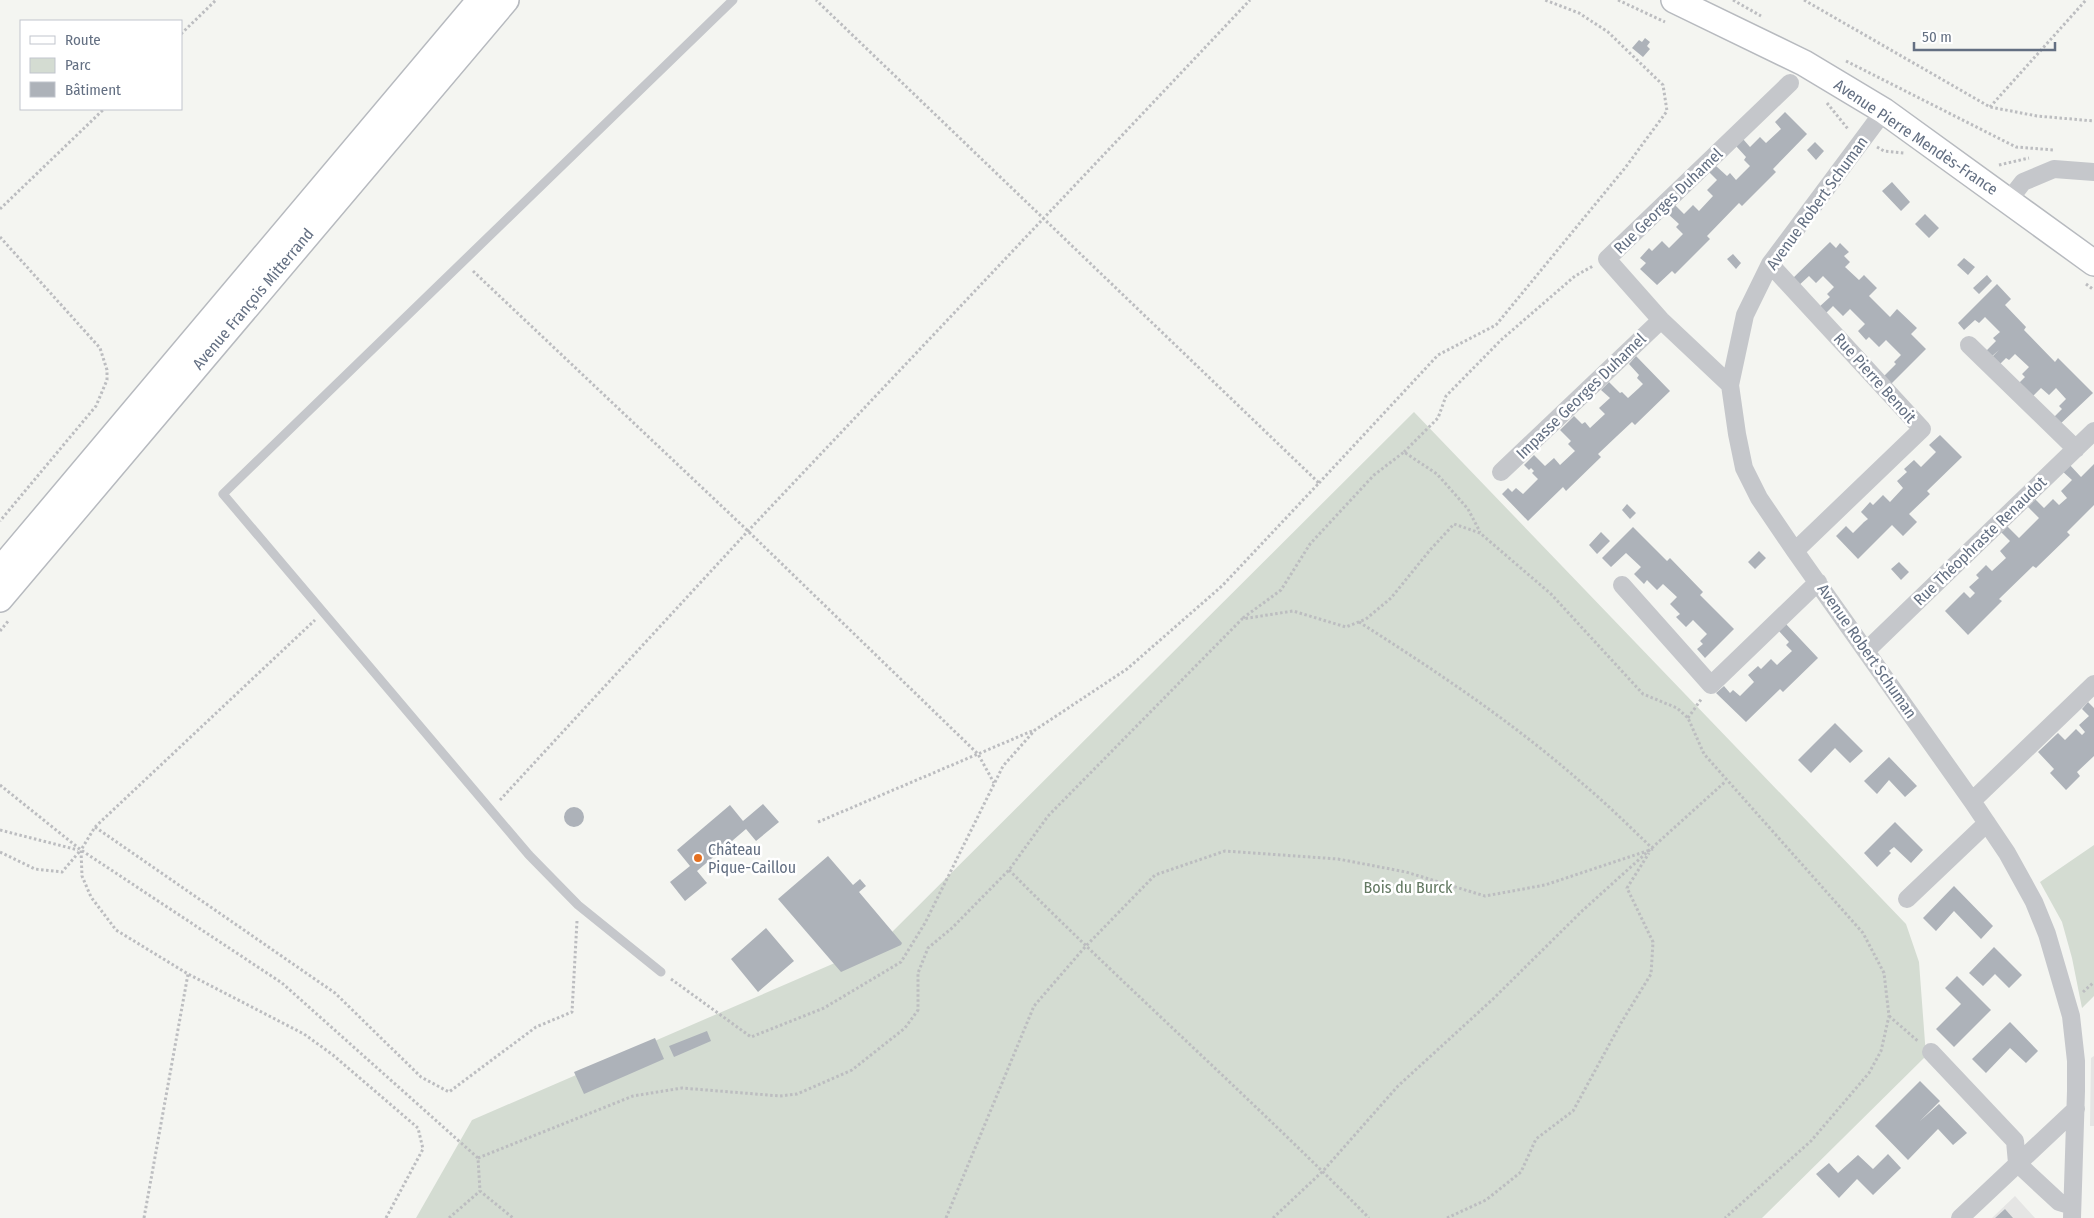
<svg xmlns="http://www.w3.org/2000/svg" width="2094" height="1218" font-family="'Fira Sans Condensed',sans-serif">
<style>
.built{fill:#e5e5e4}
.green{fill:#d4dcd2}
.building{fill:#adb2b9}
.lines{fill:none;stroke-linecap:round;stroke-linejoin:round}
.secondary-casing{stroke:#b7babf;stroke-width:28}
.path{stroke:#bcbdc0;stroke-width:3;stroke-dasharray:2.5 2.5;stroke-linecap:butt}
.lane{stroke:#c5c7cb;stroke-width:9}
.street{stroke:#c5c7cb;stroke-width:18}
.secondary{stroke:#fff;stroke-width:25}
.poi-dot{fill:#e47021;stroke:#fff;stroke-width:2}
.labels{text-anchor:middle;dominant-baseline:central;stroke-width:5;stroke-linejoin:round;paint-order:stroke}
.street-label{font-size:16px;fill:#636f82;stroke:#fff}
.poi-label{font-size:16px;fill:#636f82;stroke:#fff;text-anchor:start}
.park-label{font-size:16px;fill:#637962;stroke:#fff}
</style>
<rect width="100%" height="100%" fill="#f4f5f1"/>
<path class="built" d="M2094,1056V1126H2090L2091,1058Z
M2015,1196L2035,1218H1992Z"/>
<path class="green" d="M1414,412L1906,924L1919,962L1926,1056L1762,1218H416L472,1120L881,943Z
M2094,845V996L2082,1008L2072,958L2062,922L2040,882Z"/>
<path class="building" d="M1645,38L1650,42L1647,46L1650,49L1643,57L1632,48L1639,40L1642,42Z
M1785,112L1807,134L1773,169L1776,172L1742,206L1739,203L1707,236L1710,239L1675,274L1672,271L1657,285L1640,269L1646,263L1640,258L1649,248L1652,251L1662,241L1669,248L1683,234L1676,227L1679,224L1667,213L1675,205L1684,214L1693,205L1699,211L1713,196L1707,190L1717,180L1709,172L1716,166L1727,176L1730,173L1736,180L1750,166L1744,160L1746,157L1736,146L1743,139L1750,147L1760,137L1766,143L1781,129L1775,122Z
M1815,142L1824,151L1816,160L1807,150Z
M1892,182L1910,202L1901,211L1882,191Z
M1925,214L1939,228L1929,238L1915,224Z
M1830,242L1836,248L1840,243L1849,252L1844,256L1850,262L1845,267L1859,280L1864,275L1877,288L1869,296L1890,317L1897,309L1917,328L1911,334L1926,349L1891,384L1884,376L1896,364L1894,362L1901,355L1886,340L1879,347L1869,337L1866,340L1858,331L1865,324L1850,309L1843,316L1833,306L1824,315L1818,308L1830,297L1827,294L1834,287L1823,276L1816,283L1809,276L1797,287L1791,280Z
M1733,254L1741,263L1736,269L1727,259Z
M1964,258L1975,267L1968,275L1957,265Z
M1987,275L1992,281L1979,294L1973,288Z
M1997,284L2011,299L2005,305L2026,327L2024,330L2055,362L2058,358L2093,393L2057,427L2051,420L2062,409L2059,406L2066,399L2056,388L2049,395L2041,388L2030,399L2017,385L2025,377L2022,374L2029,367L2015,354L2009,360L2006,358L1999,365L1991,358L1999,350L1991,357L1985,352L1996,341L1993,338L2000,332L1985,317L1979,323L1975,320L1964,330L1958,323Z
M1636,356L1670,391L1635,425L1632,422L1617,436L1598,454L1601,457L1566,491L1563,487L1528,521L1502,494L1508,488L1512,492L1516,488L1523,494L1538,479L1532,473L1534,471L1531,468L1529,470L1524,465L1534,455L1545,466L1554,458L1560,465L1575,451L1568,444L1571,441L1560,430L1574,416L1582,424L1585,422L1590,428L1605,414L1599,408L1610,398L1601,390L1609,382L1620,393L1622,392L1628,398L1639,388L1643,384L1637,378L1639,375L1629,364Z
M1940,435L1962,457L1927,491L1930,494L1909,514L1917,522L1903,536L1892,525L1858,559L1836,536L1846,526L1853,533L1864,522L1868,519L1861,512L1870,502L1873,505L1883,495L1890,502L1903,488L1897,481L1907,472L1904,469L1914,460L1921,467L1936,452L1929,445Z
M2068,463L2081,477L2094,464V505L2067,532L2070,535L2036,568L2033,566L1999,599L2002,601L1968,635L1945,611L1964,592L1970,598L1975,593L1969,587L1979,578L1976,575L1986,565L1992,571L2006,558L2000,551L2010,541L2000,531L2006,525L2019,538L2039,518L2027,506L2035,499L2044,508L2053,499L2059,505L2067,498L2061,491L2072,480L2061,470Z
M1627,504L1636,513L1630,519L1622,510Z
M1633,527L1667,561L1670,558L1703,592L1700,595L1734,629L1705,658L1697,649L1703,644L1700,641L1707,634L1693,620L1686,627L1676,617L1680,614L1670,604L1677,597L1663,584L1657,590L1647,580L1644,584L1634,574L1641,567L1626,553L1611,567L1602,558Z
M1601,532L1610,541L1597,554L1589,545Z
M1759,551L1766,558L1755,569L1748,562Z
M1899,562L1909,572L1901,580L1891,569Z
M1785,623L1818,658L1783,692L1780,689L1746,722L1716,693L1724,686L1730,693L1733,690L1740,696L1754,682L1748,675L1758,666L1761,669L1771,659L1777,665L1792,651L1786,645L1789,642L1778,630Z
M2088,702L2094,708V756L2077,772L2080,776L2066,790L2050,773L2054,769L2038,752L2058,733L2065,740L2076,729L2082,735L2085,732L2079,725L2089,716L2082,709Z
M1835,723L1863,751L1850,763L1835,748L1811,773L1798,760Z
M1889,757L1917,786L1905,797L1889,780L1877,794L1864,781Z
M763,804L779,822L756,841L746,829L697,871L707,883L685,901L670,882L690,866L677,850L730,805L743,821Z
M564 817a10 10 0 1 1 20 0a10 10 0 1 1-20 0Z
M1895,822L1923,850L1911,863L1894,847L1889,851L1891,853L1877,867L1864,853Z
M828,856L853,885L860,879L866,886L859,892L902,943L901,945L841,972L778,899Z
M1954,886L1993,926L1981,939L1954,911L1936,931L1923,918Z
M766,928L794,961L758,992L731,959Z
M1994,947L2022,975L2009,988L1995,974L1983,986L1969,973Z
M1957,976L1991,1010L1954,1047L1936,1029L1961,1004L1945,988Z
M2010,1022L2038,1051L2026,1063L2010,1048L1986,1073L1972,1059Z
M707,1031L711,1041L674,1057L669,1046Z
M655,1038L664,1059L584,1094L574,1072Z
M1920,1081L1940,1101L1920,1121L1939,1104L1967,1133L1953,1145L1938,1129L1908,1160L1875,1126Z
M1888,1154L1901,1168L1873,1195L1857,1179L1839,1198L1816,1174L1829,1163L1838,1173L1858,1155L1873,1169Z
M2005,1209L2013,1218H1995Z"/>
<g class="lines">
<defs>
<path id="secondary" d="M1674,0L1804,63L1884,111L2094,263
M0,570L480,0
M0,599L506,0"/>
</defs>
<use href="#secondary" class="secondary-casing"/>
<path class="path" d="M1618,0L1665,22
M1733,0L1761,16
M1804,0L1990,107L2037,116L2094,121
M181,34L216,0
M1846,61L2016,147L2054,150
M1827,103L1848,129
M1990,107L2086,0
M1877,147L1884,151L1904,153
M1999,165L2029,158
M0,209L104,109
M0,237L100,348L107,370V380L96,406L0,521
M473,271L748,531L978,754L994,783
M2086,284L2094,290
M1404,452L1438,418L1446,396L1501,340L1575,276L1593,266
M1319,483L1438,355L1496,325L1625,168L1667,111L1663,85L1608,32L1579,13L1545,0
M1243,618L1281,590L1310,544L1374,475L1404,452L1437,474L1468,509L1480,532
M1359,622C1436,671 1514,723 1583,784C1607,804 1630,827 1653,849
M0,631L9,620
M1688,718L1702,698
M0,785L81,850L282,983L478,1158L480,1191L513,1218
M500,800L748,531L1250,0
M818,822L1032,731
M95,827L315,620
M0,830L78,850
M0,852L35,869L62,872L80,851
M1009,870C1127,989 1252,1099 1369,1218
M671,979L751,1037L824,1008L901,962L925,923L1003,766L1035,730L1127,669L1222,586L1319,483L816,0
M2083,992L2094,982
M1889,1016L1919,1042
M478,1158L633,1096L682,1088L780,1096L797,1094L852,1070L905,1028L918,1010V973L928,948L952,928L1009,870L1048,816L1242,619L1293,611L1346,627L1366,619L1391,598L1430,550L1454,524L1480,533L1551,594L1643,694L1677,708L1688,718L1704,754L1863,933L1884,973L1889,1016L1881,1051L1869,1073L1811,1141L1725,1218
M144,1218L188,974
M386,1218L423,1149L418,1128L333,1055L304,1034L188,974L116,930L91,897L82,876L81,850L95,827L335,993L421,1077L449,1092L536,1027L572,1012L577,921
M449,1218L480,1191
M946,1218L1034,1006L1085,947L1155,875L1225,851L1338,859L1406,872L1485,896L1545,885L1653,849
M1273,1218L1323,1171L1398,1086L1493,999L1582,911L1726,781
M1447,1218L1486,1200L1521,1172L1536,1139L1573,1111L1621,1023L1651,974L1653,942L1627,888L1649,853"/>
<path class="lane" d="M661,972L578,905L529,855L223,494L733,0"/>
<path class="street" d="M1884,111L1770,264L1745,315L1730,385L1737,434L1744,468L1759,498L1795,551L1972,801L2007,853L2034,902L2047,934L2071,1016L2076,1061V1091L2072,1218
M2009,200L2023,182L2054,169L2094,172
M1770,264L1922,429L1795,551
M1969,345L2076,449
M1730,385L1661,320L1607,259L1790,83
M1501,472L1661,320
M1622,585L1711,685L1818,582
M1866,651L2094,431
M1972,801L2094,684
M1907,899L1987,823
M1931,1052L2015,1141L2017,1163L2059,1202L2072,1206
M1960,1218L2076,1109"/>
<use href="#secondary" class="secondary"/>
</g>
<circle class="poi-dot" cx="698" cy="858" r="5"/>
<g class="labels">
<g class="street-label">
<text transform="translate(1916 137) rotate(34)">Avenue Pierre Mendès-France</text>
<text transform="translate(1668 201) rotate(-44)">Rue Georges Duhamel</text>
<text transform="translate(1817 203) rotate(-54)">Avenue Robert Schuman</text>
<text transform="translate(253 299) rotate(-50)">Avenue François Mitterrand</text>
<text transform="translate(1875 378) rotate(48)">Rue Pierre Benoit</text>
<text transform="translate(1581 396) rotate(-44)">Impasse Georges Duhamel</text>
<text transform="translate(1980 541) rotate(-44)">Rue Théophraste Renaudot</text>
<text transform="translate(1867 651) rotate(55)">Avenue Robert Schuman</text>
</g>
<g class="poi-label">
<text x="708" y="849">Château<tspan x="708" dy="18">Pique-Caillou</tspan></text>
</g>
<g class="park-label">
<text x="1408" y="887">Bois du Burck</text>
</g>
</g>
<rect x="20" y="20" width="162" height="90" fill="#ffffff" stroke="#c1c5cd"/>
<rect x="30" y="36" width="25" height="8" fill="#ffffff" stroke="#c1c5cd"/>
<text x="65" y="45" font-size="15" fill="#636f82">Route</text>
<rect x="30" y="58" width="25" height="15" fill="#d4dcd2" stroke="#c1c5cd"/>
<text x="65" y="70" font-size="15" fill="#636f82">Parc</text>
<rect x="30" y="82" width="25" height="15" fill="#adb2b9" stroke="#c1c5cd"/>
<text x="65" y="95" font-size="15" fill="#636f82">Bâtiment</text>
<path d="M1914 42v8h141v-8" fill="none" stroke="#636f82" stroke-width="2.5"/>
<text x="1922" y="42" font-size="15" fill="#636f82" stroke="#ffffff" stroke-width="4" paint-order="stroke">50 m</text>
</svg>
